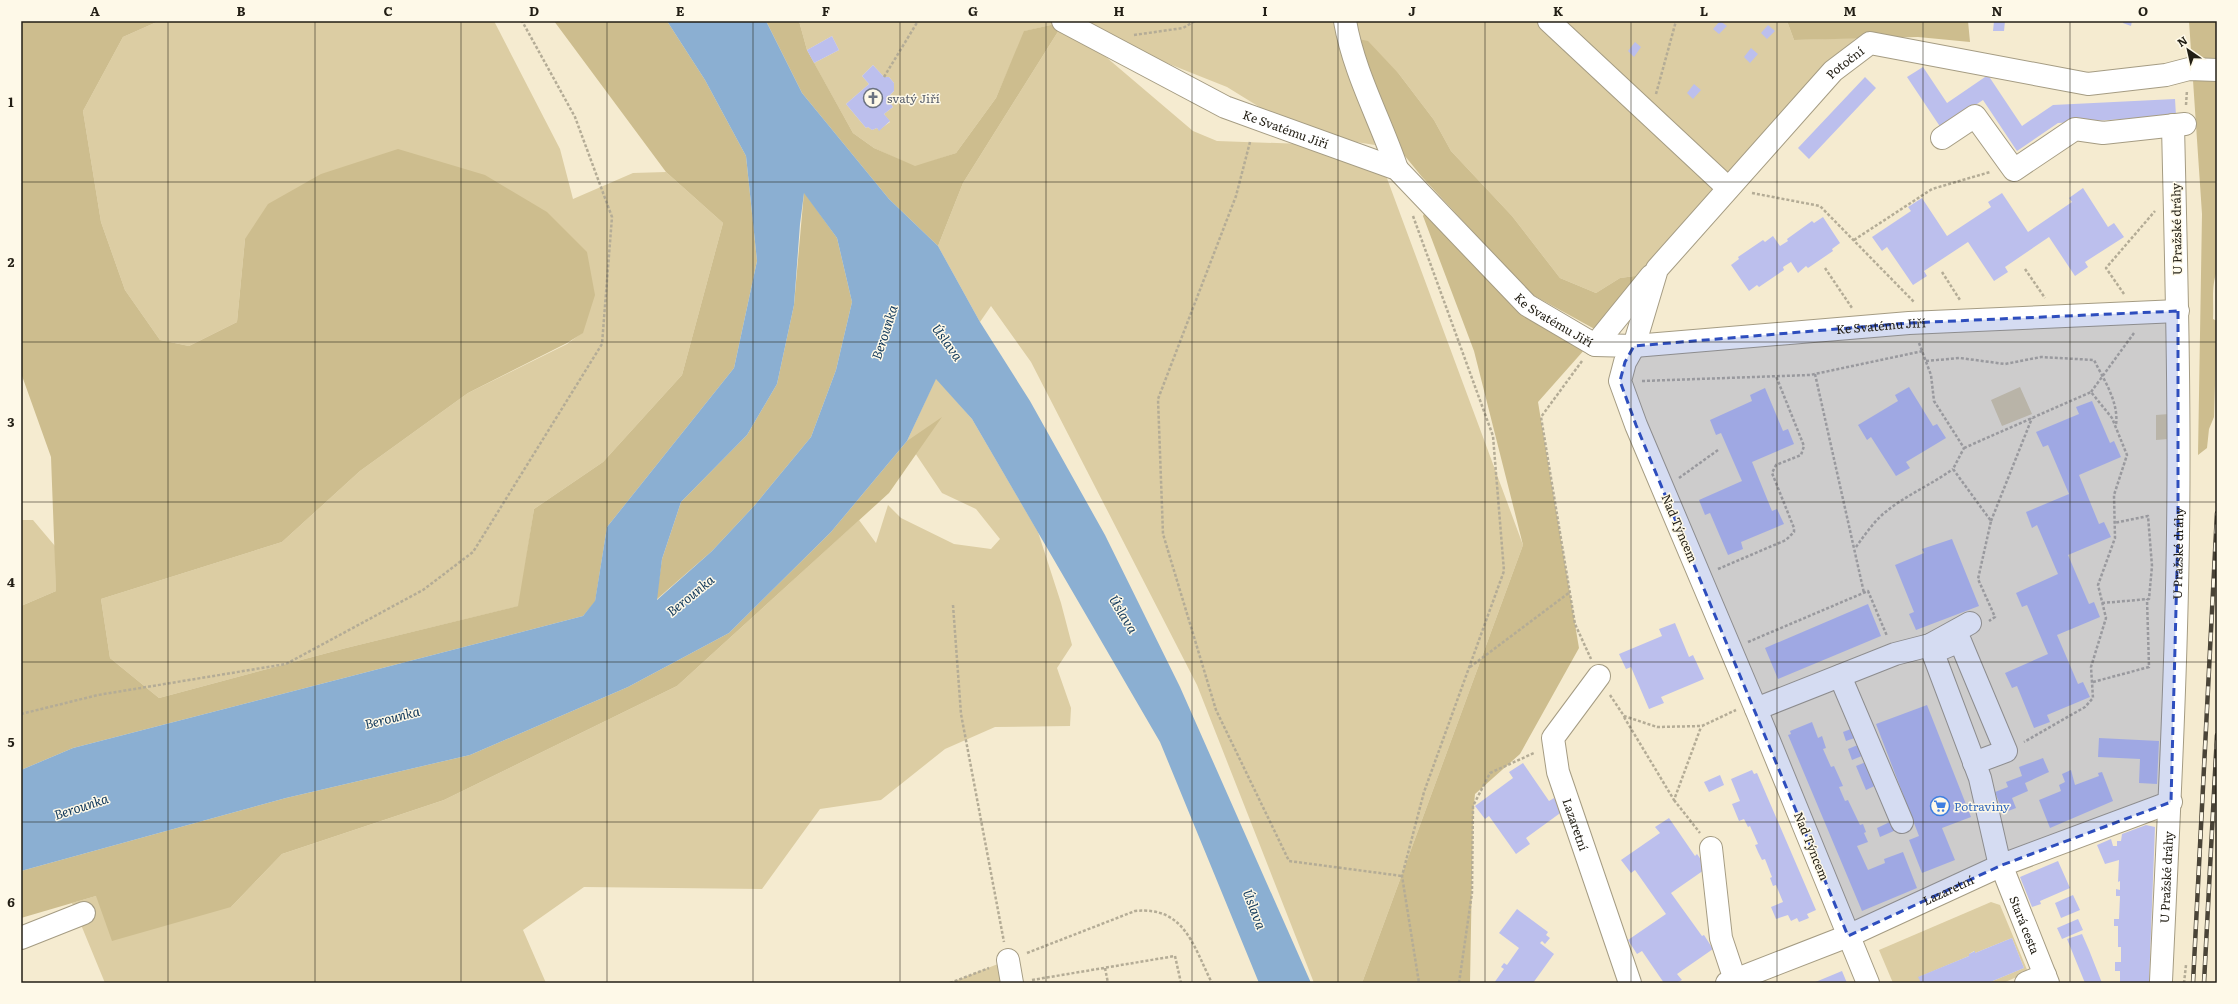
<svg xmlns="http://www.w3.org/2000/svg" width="2238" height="1004" font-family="Literata,serif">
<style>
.green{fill:#dccda3;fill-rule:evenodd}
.forest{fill:#cdbd8e}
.water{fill:#8bafd2;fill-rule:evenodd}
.building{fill:#bcbfed}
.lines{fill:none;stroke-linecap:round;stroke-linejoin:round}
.minor-casing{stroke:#a59c83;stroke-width:24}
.path{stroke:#b4ac96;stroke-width:2.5;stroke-dasharray:3 2;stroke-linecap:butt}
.minor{stroke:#fff;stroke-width:22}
.rail-casing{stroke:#4a4437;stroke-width:4.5}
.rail{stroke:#fef9e8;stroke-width:3;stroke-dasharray:9;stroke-linecap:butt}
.marked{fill:#2e4ebe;fill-opacity:0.2;stroke:#2e4ebe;stroke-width:3;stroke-dasharray:8 5;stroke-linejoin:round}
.grid{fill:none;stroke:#221e14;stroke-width:1;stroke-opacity:0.55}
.labels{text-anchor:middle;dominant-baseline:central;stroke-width:3;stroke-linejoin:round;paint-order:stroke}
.street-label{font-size:12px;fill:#221e14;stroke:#fef9e8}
.worship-label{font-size:12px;fill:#5b616d;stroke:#fef9e8;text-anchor:start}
.shop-label{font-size:12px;fill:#366cbe;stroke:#fef9e8;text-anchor:start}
.water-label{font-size:13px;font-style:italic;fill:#0e3659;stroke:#fef9e8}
.neatline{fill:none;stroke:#221e14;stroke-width:1.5}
.grid-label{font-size:13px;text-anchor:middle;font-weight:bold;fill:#221e14}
</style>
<rect width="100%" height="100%" fill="#f5ebd0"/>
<path class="green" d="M159,21H494L560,149L573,199L633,173L666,172L723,223L682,375L603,462L534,509L519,606L346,648L159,698L110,658L101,599L282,542L360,471L468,393L567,344L582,333L245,239L237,322L189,346L160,340L125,290L101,222L83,111L123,37Z
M799,21H1341L1375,145L1331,138L1261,108L1227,87L1066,23L1193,131L1217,141L1304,144L1385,173L1523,545L1362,983H1314L1197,685L1031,362L991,306L980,322L938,246L963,183L1064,22L1025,31L996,98L956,153L915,167L874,148L853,133L814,63L839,50L832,36L807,50ZM873,65L884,77H889L894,83V91L890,95L893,99L891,104L893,107L884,114L890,122L879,130L877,128L872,130L868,127L866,128L846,104L869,84L862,76Z
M1350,21H1787L1794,40L1856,38L1650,274L1620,278L1596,293L1560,278L1512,216L1451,151L1434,120L1399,74L1353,38Z
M936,378L972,419L1038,532L1061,603L1072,645L1057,668L1071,708L1070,726L995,727L945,749L881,800L820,809L762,889L584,887L523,930L546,983H105L72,903L96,896L231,907L282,854L444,800L677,686L859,520L876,543L888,505L901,518L954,544L991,549L1000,539L976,509L942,493L907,441Z
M2020,387L2032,414L2002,426L1991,400Z
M2169,414L2168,439L2156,440V415Z
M21,520H33L55,546L56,591L21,606Z
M1991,902L2000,905L2028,972L2003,983H1988L2024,968L2012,938L1975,953L1974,951L1969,954V956L1919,977L1921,983H1893L1879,950Z
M1008,960L1012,983H950Z"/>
<path class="forest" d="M21,21H159L123,37L83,111L101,222L125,290L160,340L189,346L237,322L245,239L268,204L321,174L398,149L485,175L547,212L587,252L595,295L583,333L567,343L468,393L360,471L282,542L101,599L110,658L159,698L346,648L518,606L534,509L603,462L682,375L723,223L666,172L554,21H667L705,80L746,156L757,261L734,368L607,527L595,602L583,616L73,748L21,770V606L56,591L51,457L21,373Z
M766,21H799L807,50L853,133L874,148L915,166L956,153L996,98L1024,31L1064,22L963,183L938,246L889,199L802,93Z
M1787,21H1968L1970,42L1918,37L1794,40Z
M2189,21H2217V271C2211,286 2214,303 2213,319L2217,321L2214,417L2209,429L2207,448L2198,455L2202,214Z
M1353,38L1368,41L1399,74L1434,120L1451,151L1512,216L1560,278L1596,293L1620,278L1650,274L1600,332L1531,294L1422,177L1396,145Z
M804,192L837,238L852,302L836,370L811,437L754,506L712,551L656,600L662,559L681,502L747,435L777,384L794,305Z
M1427,207L1585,349L1538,402L1579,648L1520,754L1475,794L1473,817L1470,983H1362L1523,545L1474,351L1423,216Z
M942,417L889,493L677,686L444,800L282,854L231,907L112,941L96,896L21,918V871L286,798L470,755L628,687L729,633L831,532L907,441Z"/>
<path class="water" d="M667,21H766L802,93L889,199L938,246L980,322L1030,401L1105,535L1180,687L1311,983H1259L1160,742L972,419L936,379L907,441L831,532L729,633L628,687L470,755L286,798L21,871V770L73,748L583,616L595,601L607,527L734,368L757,261L746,156L705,80ZM804,193L837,238L852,302L836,370L811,437L754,506L712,551L657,600L662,559L681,502L747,435L777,384L794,305L800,224Z"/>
<path class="building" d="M1720,21L1727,26L1719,34L1713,29Z
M1994,21H2005L2004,31H1993Z
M2123,21H2132L2131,26L2123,23Z
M1768,25L1775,31L1767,39L1761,33Z
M832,36L839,50L814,63L807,50Z
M1635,42L1641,47L1634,57L1628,51Z
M1751,48L1758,54L1750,63L1744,57Z
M873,65L884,77H889L894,83V91L890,95L893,99L891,104L893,107L884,114L890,121L879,131L877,128L872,130L868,127L866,128L846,104L869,84L862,76Z
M1923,67L1947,103L1988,75L2022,126L2053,105L2175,99L2176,116L2058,123L2017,151L1983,100L1941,128L1907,77Z
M1865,77L1876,88L1809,159L1798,148Z
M1694,84L1701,90L1693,99L1687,93Z
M2083,188L2108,227L2114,223L2124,237L2085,262L2088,267L2075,276L2049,237L2005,267L2008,272L1994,281L1968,242L1924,271L1927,276L1913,285L1887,247L1882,251L1872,237L1911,211L1908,207L1922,198L1947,236L1991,207L1988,202L2002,193L2028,232L2072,202L2069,198Z
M1823,217L1840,243L1832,249L1833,251L1808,268L1806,266L1798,273L1791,262L1783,267L1784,270L1759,287L1757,285L1749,291L1731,265L1739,259L1738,257L1763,240L1765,242L1773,236L1780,246L1788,241L1787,239L1812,221L1814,223Z
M1909,387L1933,426L1937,424L1946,438L1906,462L1910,468L1896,476L1871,437L1867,440L1858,425L1898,401L1895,395Z
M1765,388L1783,431L1788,429L1794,444L1752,462L1772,511L1777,509L1784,524L1741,542L1743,549L1728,555L1710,513L1705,515L1699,500L1742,481L1721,433L1716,435L1710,420L1752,401L1750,395Z
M2092,401L2110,443L2114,441L2121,457L2079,475L2099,524L2104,522L2111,537L2068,555L2089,604L2094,602L2100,617L2057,635L2078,684L2083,682L2090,697L2047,715L2050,722L2034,728L2017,686L2012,688L2005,673L2048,654L2027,605L2022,607L2016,593L2058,574L2037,525L2032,528L2026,512L2069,494L2048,445L2043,447L2036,432L2079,414L2076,407Z
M1952,539L1979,606L1916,630L1909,614L1914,612L1895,565L1924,553L1922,549Z
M1868,604L1881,636L1778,679L1765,648Z
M1675,623L1689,657L1693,655L1704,679L1661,697L1664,703L1649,709L1631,667L1626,669L1619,654L1662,636L1659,629Z
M1927,705L1971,817L1942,828L1955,860L1922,873L1909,840L1919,836L1876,724Z
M1812,722L1818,738L1822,736L1826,748L1823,749L1831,767L1834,766L1839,777L1843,786L1839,787L1845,801L1848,800L1860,825L1863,824L1866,832L1864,833L1868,842L1857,846L1868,870L1885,863L1884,859L1903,852L1917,888L1862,911L1788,735L1791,734L1790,731Z
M1859,726L1863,735L1846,741L1843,732Z
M2099,738L2159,741L2157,784L2139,783L2140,759L2098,757Z
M1865,742L1869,753L1852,760L1848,749Z
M2043,758L2049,772L2025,783L2028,791L2012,798L2016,808L2003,813L1995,792L2008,787L2006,782L2022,776L2019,767Z
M1871,760L1881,783L1866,790L1856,766Z
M1523,763L1549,801L1554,798L1563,811L1526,838L1530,844L1516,854L1489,816L1485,819L1475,806L1513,778L1509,772Z
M1752,770L1754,774L1757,773L1816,910L1807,914L1809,918L1799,922L1797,918L1791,921L1788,915L1776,919L1771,907L1783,902L1776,885L1773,886L1770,878L1772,877L1765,859L1762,860L1758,852L1755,845L1758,844L1750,826L1748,827L1744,819L1739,821L1732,804L1740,801L1731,779Z
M2071,770L2075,785L2099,776L2098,773L2102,772L2113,801L2050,828L2039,800L2061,791L2059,785L2065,782L2062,774Z
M1720,775L1724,785L1709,792L1704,782Z
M1669,818L1695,856L1697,854L1707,868L1671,893L1702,936L1704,935L1713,949L1677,974L1682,980L1676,983H1664L1642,951L1637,954L1628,940L1666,914L1635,870L1631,873L1621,860L1660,833L1655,827Z
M1892,821L1896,830L1880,837L1877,828Z
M2146,825L2155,827L2149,983H2120V971H2115V962H2121V947H2118V926H2114V919H2119L2120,896H2116V889L2120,890V881L2118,882L2119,860L2105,864L2097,845L2111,839L2113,846H2117V841H2121L2122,834Z
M2058,861L2070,888L2040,901L2041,904L2032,907L2020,877Z
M2073,895L2080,910L2061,918L2055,903Z
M1517,909L1548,932L1546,935L1550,938L1545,944L1542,941L1540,943L1554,954L1533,983H1494L1504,969L1501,967L1504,963L1507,965L1519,948L1499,933Z
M2078,919L2083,930L2062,939L2057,928Z
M2082,934L2089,950L2102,983H2085L2067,939Z
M2012,938L2024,968L1988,983H1921L1918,977L1969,956V954L1975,951V953Z
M1842,971L1847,983H1813Z"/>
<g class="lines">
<defs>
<g id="minor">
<path id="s1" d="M1063,21L1225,107L1397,169L1527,305L1595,345L1634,346L1909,323L2178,311"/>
<path d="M1345,21C1354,73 1380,119 1397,169"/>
<path d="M1549,21L1728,188"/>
<path d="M1942,138L1975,116L2014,170L2075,129L2103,133L2185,124"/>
<path d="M1595,345L1651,276"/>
<path id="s2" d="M1930,645L1980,778L1998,857L2048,983"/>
<path d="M1936,651L1960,641L2006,751L1974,763"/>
<path id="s3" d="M1599,676L1553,738L1558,772L1630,983"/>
<path d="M1840,676L1902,822"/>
<path d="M1756,709L1895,654L1930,645L1970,623"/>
<path d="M1711,848L1721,938L1735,980"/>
<path d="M21,938L84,913"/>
<path d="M1008,960L1012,983"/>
<path id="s4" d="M2161,981C2168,832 2176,683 2178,534C2180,398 2176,261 2173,125"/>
<path id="s5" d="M1727,983L1848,936L2002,865L2171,802"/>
<path id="s6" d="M1868,983L1756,709L1636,425L1620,381L1625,362L1634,346L1657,269L1833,71L1870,43L2088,84L2166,75L2189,69L2217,70"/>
<path d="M2026,983L2045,975"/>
</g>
</defs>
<use href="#minor" class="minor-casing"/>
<path class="path" d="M1134,35L1183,28L1195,21
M884,77L918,21
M1656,94L1676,21
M2186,105L2187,90
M1250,142L1236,196L1158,399L1163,534L1216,710L1289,861L1402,876
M1752,193L1820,206L1915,303
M1413,216L1493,436L1504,571L1424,792L1402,876L1419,983
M1854,240L1932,189L1990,172
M1825,268L1852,308
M2025,269L2045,298
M1942,272L1960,300
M2124,294L2106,268L2155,211
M1919,343L1931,375L1934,401L1964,448L1953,469L1991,521L1978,579L1995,617L1989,621
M1582,361L1541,417L1575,624L1591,659
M1926,361L1960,358L2005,364L2041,357L2094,360C2104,380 2119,402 2116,425
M1815,374L1864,593
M1642,381L1810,375L1923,351
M2091,392L2134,333
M1964,448L2091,392L2112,418L2127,455L2114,495L2115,538L2098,585L2106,618L2091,667L2093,698L2085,707L2024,742
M1679,478L1718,450
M1991,521L2032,418
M1856,547C1864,536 1872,524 1883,514C1904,496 1931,485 1953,469
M1718,569L1786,540L1794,532V528L1772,473L1776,465L1801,455L1804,446L1776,376
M2102,603L2149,599L2152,566L2148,516L2114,523
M953,605L961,714L1004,942
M1748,642L1868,591L1887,636
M1470,667L1570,592
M2093,682L2149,667L2147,599
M1610,695L1624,716L1657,727L1702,726L1736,710
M21,714L98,695L286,664L423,590L473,552L602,344L612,217L575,117L522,21
M1624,717L1674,800L1701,727
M1674,800L1700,833
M1027,953L1135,911C1185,906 1193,946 1212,983
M1105,968L1108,983
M1032,980L1175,956L1181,983
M950,983L989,968
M1459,983L1472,893L1473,806L1490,773L1534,753
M2184,983L2186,965"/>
<use href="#minor" class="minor"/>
<defs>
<path id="rail" d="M2193,983L2217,513
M2204,983L2217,735"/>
</defs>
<use href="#rail" class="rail-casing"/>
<use href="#rail" class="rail"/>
</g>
<path class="marked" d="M2178,311V531L2171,802L2002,865L1848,936L1636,425L1620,381L1625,362L1634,346L1909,323Z"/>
<path class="grid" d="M168,21V983M315,21V983M461,21V983M607,21V983M753,21V983M900,21V983M1046,21V983M1192,21V983M1338,21V983M1485,21V983M1631,21V983M1777,21V983M1923,21V983M2070,21V983M21,182H2217M21,342H2217M21,502H2217M21,662H2217M21,822H2217"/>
<defs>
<symbol id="church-ring" viewBox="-11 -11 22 22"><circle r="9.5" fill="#fef9e8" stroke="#6b7280" stroke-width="1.5"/><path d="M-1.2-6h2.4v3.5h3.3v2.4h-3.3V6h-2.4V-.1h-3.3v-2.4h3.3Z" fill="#6b7280"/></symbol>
<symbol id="supermarket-ring" viewBox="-11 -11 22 22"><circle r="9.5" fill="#fef9e8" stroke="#3f7fe0" stroke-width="1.5"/><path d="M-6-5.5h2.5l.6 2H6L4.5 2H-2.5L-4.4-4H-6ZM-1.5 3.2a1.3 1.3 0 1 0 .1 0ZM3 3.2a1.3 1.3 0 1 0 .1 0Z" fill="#3f7fe0"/></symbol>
</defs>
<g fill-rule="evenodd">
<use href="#church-ring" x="862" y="87" width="22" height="22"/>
<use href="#supermarket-ring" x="1929" y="795" width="22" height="22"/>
</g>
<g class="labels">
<g class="street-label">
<text stroke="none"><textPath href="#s6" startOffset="1049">Potoční</textPath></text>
<text stroke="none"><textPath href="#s1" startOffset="248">Ke Svatému Jiří</textPath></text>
<text transform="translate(2176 229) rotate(-91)">U Pražské dráhy</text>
<text stroke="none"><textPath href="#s1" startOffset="585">Ke Svatému Jiří</textPath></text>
<text stroke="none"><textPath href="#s1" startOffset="920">Ke Svatému Jiří</textPath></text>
<text transform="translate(1680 528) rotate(67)">Nad Týncem</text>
<text stroke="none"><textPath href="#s4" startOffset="428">U Pražské dráhy</textPath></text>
<text stroke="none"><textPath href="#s3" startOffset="167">Lazaretní</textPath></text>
<text transform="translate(1812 846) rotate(68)">Nad Týncem</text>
<text stroke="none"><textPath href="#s4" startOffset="104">U Pražské dráhy</textPath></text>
<text stroke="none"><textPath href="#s5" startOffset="240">Lazaretní</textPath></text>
<text stroke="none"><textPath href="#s2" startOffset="296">Stará cesta</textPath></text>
</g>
<g class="worship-label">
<text x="887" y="98">svatý Jiří</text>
</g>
<g class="shop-label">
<text x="1954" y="806">Potraviny</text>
</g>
<g class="water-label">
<text transform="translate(884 332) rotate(-72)">Berounka</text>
<text transform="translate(948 342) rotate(54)">Úslava</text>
<text transform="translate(690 595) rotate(-39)">Berounka</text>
<text transform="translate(1124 614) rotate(59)">Úslava</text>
<text transform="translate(392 717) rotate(-14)">Berounka</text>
<text transform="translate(81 806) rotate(-18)">Berounka</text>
<text transform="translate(1255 909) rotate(69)">Úslava</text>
</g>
</g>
<rect width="2238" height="1004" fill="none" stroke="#fef9e8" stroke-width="44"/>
<g transform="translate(2188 50) rotate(326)" stroke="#fef9e8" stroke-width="3" paint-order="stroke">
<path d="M0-3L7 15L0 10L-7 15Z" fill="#221e14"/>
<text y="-6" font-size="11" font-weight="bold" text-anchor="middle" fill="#221e14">N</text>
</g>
<rect x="22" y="22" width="2194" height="960" class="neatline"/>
<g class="grid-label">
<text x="95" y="16">A</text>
<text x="241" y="16">B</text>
<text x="388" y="16">C</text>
<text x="534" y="16">D</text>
<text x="680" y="16">E</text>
<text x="826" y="16">F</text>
<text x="973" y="16">G</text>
<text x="1119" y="16">H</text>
<text x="1265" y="16">I</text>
<text x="1412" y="16">J</text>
<text x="1558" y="16">K</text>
<text x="1704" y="16">L</text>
<text x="1850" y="16">M</text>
<text x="1997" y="16">N</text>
<text x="2143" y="16">O</text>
<text x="11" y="107">1</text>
<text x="11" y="267">2</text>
<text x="11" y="427">3</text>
<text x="11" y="587">4</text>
<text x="11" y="747">5</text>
<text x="11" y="907">6</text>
</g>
</svg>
